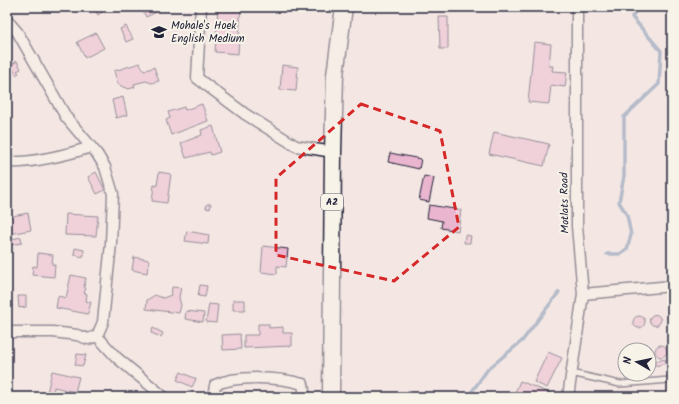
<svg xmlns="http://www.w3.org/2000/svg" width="679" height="404" font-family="Kalam,sans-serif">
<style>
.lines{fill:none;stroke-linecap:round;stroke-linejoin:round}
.stream{stroke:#6986aa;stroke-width:3.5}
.building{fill:#eab5cf;stroke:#22223b}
.lane-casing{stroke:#22223b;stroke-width:8}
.street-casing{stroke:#22223b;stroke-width:13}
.primary-casing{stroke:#22223b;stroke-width:19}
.lane{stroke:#f7f3e8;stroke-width:5}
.street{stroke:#f7f3e8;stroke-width:10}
.primary{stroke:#f7f3e8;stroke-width:16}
.marked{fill:none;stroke:#d62828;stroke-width:3;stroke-dasharray:8 5;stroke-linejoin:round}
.labels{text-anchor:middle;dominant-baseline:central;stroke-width:4;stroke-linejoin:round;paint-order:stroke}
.shield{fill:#f7f3e8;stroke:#62616f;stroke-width:1}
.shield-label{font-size:10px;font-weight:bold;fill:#22223b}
.poi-label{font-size:11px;fill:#22223b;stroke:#f7f3e8;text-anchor:start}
.street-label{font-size:11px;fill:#22223b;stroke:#f7f3e8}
</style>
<rect width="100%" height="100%" fill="#f4e7e3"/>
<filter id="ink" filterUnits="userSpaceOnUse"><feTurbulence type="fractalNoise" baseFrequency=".025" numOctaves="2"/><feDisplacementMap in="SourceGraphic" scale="8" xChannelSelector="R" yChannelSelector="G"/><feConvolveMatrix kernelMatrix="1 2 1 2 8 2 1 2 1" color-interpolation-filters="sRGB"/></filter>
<g filter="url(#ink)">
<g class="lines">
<path class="stream" d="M607,254H620L627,249L631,235L627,215L619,202L624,176V117L659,84L661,51L632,17L638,7
M468,397L488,369L522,341L559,292"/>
</g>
<path class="building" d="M97,7H100L102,12L98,15L94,8Z
M141,7H167L146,17Z
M218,7L241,8L238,54L215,52Z
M439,17H448V49H440Z
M126,26L133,39L126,42L120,29Z
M96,33L104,48L85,58L77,42Z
M534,42L551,44L549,66H553L552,71L567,72L565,87L551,85L549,104L528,102Z
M17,61L21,69L17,71L19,73L16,75L11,65Z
M140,63L144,71L154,67L159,81L151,83L146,81L134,84L135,87L129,89L123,87L118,84L114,71Z
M282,65L298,67L296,91L280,90Z
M123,97L127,115L116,118L112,100Z
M202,104L208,121L171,135L166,120L170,118L168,112L184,107L185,110Z
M213,126L220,152L211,155L210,152L186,158L181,143L202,135L201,130Z
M494,132L549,144L544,166L489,154Z
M390,153L421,159L419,169L388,162Z
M96,172L105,190L97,194L88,177Z
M159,172L171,174L167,203L152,201L154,185L157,186Z
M424,176L434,178L429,202L419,200Z
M207,204H211L210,209L206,208Z
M429,205L461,210L458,231L441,228L442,221L427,218Z
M28,213L31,230L9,234L7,217Z
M66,214L98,216L96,236L65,235Z
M187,231L209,235L208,244L185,241Z
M465,235L471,236L470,243H464Z
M21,237L22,243L9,245L8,240Z
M263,246L288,249L286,267L277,266V274L261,272Z
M75,248L84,250L83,257L74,255Z
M38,253L53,255L52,264L55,265L54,277L32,275L33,266L37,267Z
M134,257L149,260L147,273L132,270Z
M71,275L86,278L84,287L86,288L84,293L87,294L86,301L91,302L88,314L56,308L58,296L66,298Z
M200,285L207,286L205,297L198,296Z
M172,287L181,288L179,297L181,306L179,313L146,309L147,300L155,295L163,298L171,295Z
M18,296H26V307L19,308Z
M233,300H245V310H233Z
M209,304L218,305L216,323L206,322Z
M186,311L204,313L203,322L185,319Z
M649.5 320a5.5 5.5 0 1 1 11 0a5.5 5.5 0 1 1-11 0Z
M633 322a6 6 0 1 1 12 0a6 6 0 1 1-12 0Z
M258,324H269V328L283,327V333H292V346L244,348V335H258Z
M153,328L163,333L161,337L151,333Z
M240,334L241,349L223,350L222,335Z
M655 351a6 6 0 1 1 12 0a6 6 0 1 1-12 0Z
M644,347L649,350L650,354L649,356V350H639Z
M548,352L562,358L547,388L534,382Z
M77,354L86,355L83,366L75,365Z
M665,359L666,363L656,366L654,362Z
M52,371L79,377L75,392L54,387L53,395L47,393Z
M181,372L196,379L192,387L177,380Z
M520,381L552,394L550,397H513Z"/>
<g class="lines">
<defs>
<path id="lane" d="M571,373L620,384L670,380"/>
<path id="street" d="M201,7L197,78L245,114L296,146L333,152
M7,20L18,33L66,117L97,154L105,167L113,194L111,243L103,322L97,336L88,339L77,335L53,332H7
M7,162C29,164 70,154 91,147
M583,294L672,286
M97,336L116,357L164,397
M213,397L215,385C237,375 279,377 303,384L305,397
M568,397L583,294L577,226V7"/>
<path id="primary" d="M331,397L333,152L335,75L344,7"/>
</defs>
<use href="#lane" class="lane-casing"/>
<use href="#street" class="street-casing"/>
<use href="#primary" class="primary-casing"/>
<use href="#lane" class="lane"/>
<use href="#street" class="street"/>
<use href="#primary" class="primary"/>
</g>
</g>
<path d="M0 0H679V404H0ZM361,104L440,131L459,227L394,281L276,255V178Z" fill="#f4e7e3" fill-opacity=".55" fill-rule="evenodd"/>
<path class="marked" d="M361,104L440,131L459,227L394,281L276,255V178Z"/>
<defs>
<symbol id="school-bare" viewBox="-9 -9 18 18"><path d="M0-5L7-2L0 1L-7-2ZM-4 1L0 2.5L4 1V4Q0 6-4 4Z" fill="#22223b" stroke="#f7f3e8" stroke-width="2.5" paint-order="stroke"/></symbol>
</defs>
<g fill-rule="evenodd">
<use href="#school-bare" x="148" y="21" width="22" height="22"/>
</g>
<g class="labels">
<rect class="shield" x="321" y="194" width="22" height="16" rx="3"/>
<g class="shield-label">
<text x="332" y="202">A2</text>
</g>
<g class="poi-label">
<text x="171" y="26">Mohale's Hoek<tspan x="171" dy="13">English Medium</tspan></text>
</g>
<g class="street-label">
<text transform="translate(565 203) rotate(-91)">Motlats Road</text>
</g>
</g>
<rect width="679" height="404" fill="none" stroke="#f7f3e8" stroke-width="24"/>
<rect x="12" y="12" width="655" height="380" fill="none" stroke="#22223b" stroke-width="1.5" filter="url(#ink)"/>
<g transform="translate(637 362) rotate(279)"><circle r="19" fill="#f7f3e8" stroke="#a29fa3"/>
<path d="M0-3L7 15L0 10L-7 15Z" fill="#22223b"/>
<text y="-6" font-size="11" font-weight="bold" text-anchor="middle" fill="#22223b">N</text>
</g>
</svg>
